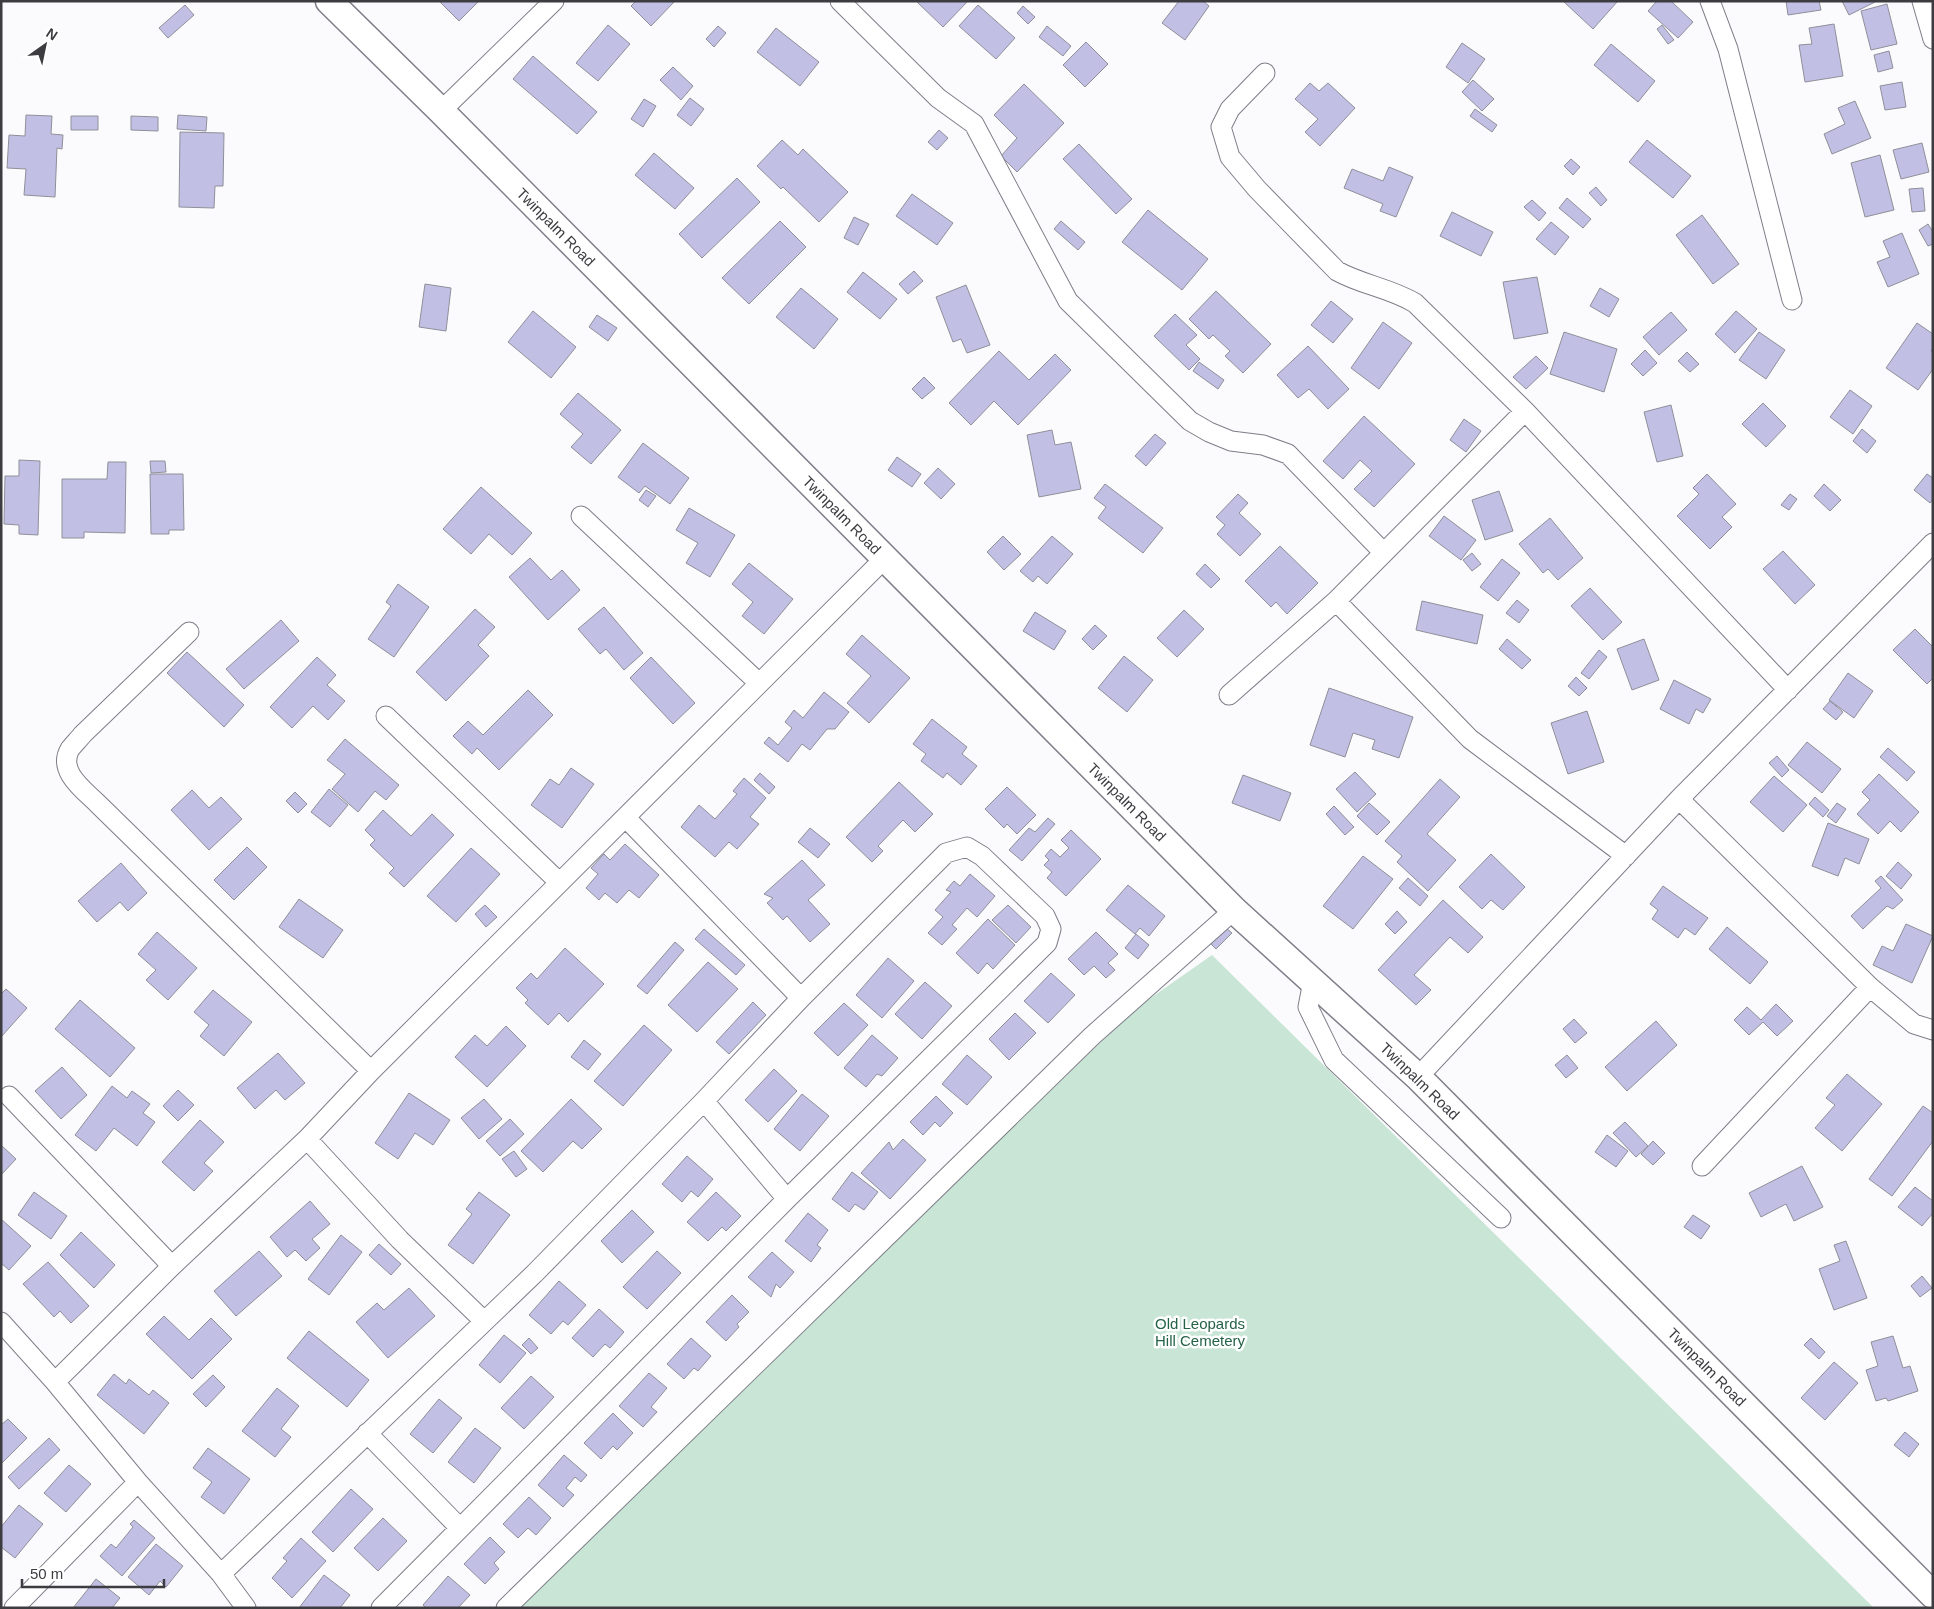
<svg xmlns="http://www.w3.org/2000/svg" width="1934" height="1609" font-family="Helvetica,sans-serif">
<style>
.green{fill:#c8e5d5}
.building{fill:#c1c0e4;stroke:#8f8f9a}
.lines{fill:none;stroke-linecap:round;stroke-linejoin:round}
.street-casing{stroke:#7e7e89;stroke-width:21}
.secondary-casing{stroke:#7e7e89;stroke-width:29}
.street{stroke:#fff;stroke-width:19}
.secondary{stroke:#fff;stroke-width:26}
.labels{text-anchor:middle;dominant-baseline:central;stroke-width:5;stroke-linejoin:round;paint-order:stroke}
.street-label{font-size:15px;fill:#3c3c41;stroke:#fff}
.park-label{font-size:15px;fill:#256347;stroke:#fff}
</style>
<rect width="100%" height="100%" fill="#fbfbfd"/>
<path class="green" d="M1212,955L1874,1608H516L1135,1009Z"/>
<path class="building" d="M439,1H479L459,21Z
M636,1H675L651,26L631,6Z
M916,1H966L967,2L943,27Z
M1179,1H1203L1209,6L1185,40L1162,23Z
M1563,1H1616L1617,2L1593,29Z
M1657,1H1671L1693,22L1678,38L1648,11Z
M1786,1H1819L1821,10L1788,15Z
M1842,1H1877L1849,15Z
M1887,4L1897,44L1871,50L1861,11Z
M185,5L194,15L168,38L159,28Z
M978,5L1015,38L996,59L959,26Z
M1023,6L1035,17L1028,24L1017,13Z
M1834,24L1843,76L1805,82L1799,45L1812,44L1809,28Z
M608,25L630,44L598,81L576,63Z
M1662,25L1674,40L1668,44L1657,29Z
M718,26L726,33L714,47L706,39Z
M1047,26L1071,46L1063,56L1039,37Z
M776,28L819,62L800,86L757,52Z
M1086,42L1108,64L1085,87L1063,65Z
M1462,43L1485,59L1468,83L1446,67Z
M1611,44L1655,81L1638,102L1594,65Z
M1889,51L1893,68L1878,72L1874,55Z
M533,56L597,112L577,134L513,79Z
M673,67L693,86L681,100L660,80Z
M1473,80L1494,99L1482,111L1462,92Z
M1902,82L1906,107L1885,110L1880,86Z
M1310,83L1319,91L1328,83L1355,108L1320,146L1305,132L1318,119L1295,99Z
M1024,84L1064,123L1017,172L1001,156L1017,138L994,115Z
M690,98L704,109L691,126L677,115Z
M644,99L656,106L643,127L631,119Z
M1855,101L1871,138L1832,154L1824,134L1845,124L1838,108Z
M1475,109L1497,125L1492,132L1470,116Z
M26,115L52,116L51,134L63,135L62,149L57,148L55,197L24,195L26,169L7,168L9,135L25,136Z
M178,115L207,117L206,131L177,129Z
M71,116H98V130H71Z
M131,116L158,117V131L131,130Z
M939,130L948,138L937,150L928,142Z
M180,132L224,133L223,186H215L214,208L179,207Z
M782,140L798,155L803,149L848,192L819,222L783,187L781,189L757,166Z
M1647,140L1691,176L1673,198L1629,162Z
M1922,143L1929,172L1901,179L1893,150Z
M1079,144L1132,199L1116,214L1063,159Z
M654,153L694,188L675,209L635,175Z
M1880,155L1894,210L1865,217L1851,163Z
M1571,159L1580,167L1573,175L1564,166Z
M1389,167L1413,177L1396,217L1380,211L1383,204L1344,188L1352,169L1383,181Z
M737,178L760,202L702,258L679,234Z
M1596,187L1607,200L1601,206L1589,193Z
M1923,188L1925,211L1912,212L1909,189Z
M912,194L953,223L937,245L896,216Z
M1567,198L1591,219L1583,228L1559,208Z
M1532,200L1546,213L1539,221L1524,207Z
M1148,210L1208,259L1182,290L1122,242Z
M1452,212L1493,232L1481,256L1440,236Z
M1702,215L1739,264L1713,284L1676,235Z
M854,217L869,224L858,245L844,238Z
M780,221L806,247L749,304L722,278Z
M1061,221L1085,242L1078,250L1054,229Z
M1551,222L1569,237L1555,255L1536,239Z
M1928,224L1933,232V244L1928,246L1919,230Z
M1902,233L1919,274L1888,287L1877,262L1890,257L1883,241Z
M914,271L923,281L908,294L899,284Z
M863,272L897,299L880,319L847,292Z
M1537,277L1548,333L1514,339L1503,282Z
M425,284L451,288L446,331L419,327Z
M966,285L990,345L967,353L961,339L953,342L936,297Z
M801,288L838,319L814,349L776,317Z
M1600,288L1619,299L1609,317L1590,306Z
M1216,291L1271,344L1243,373L1225,356L1230,351L1213,335L1209,339L1189,319Z
M1331,301L1353,319L1333,343L1311,325Z
M533,311L576,347L551,378L508,342Z
M1736,311L1757,329L1735,353L1715,334Z
M1671,312L1687,330L1659,355L1643,337Z
M1175,314L1197,335L1186,345L1200,359L1189,370L1154,336Z
M597,315L617,328L608,341L589,327Z
M1383,322L1412,343L1379,389L1351,368Z
M1917,323L1933,334V348L1931,351L1933,352V369L1918,390L1886,368Z
M1564,332L1617,349L1604,392L1550,374Z
M1759,332L1785,350L1766,379L1739,360Z
M1308,346L1349,389L1328,409L1309,389L1298,398L1277,375Z
M1645,350L1657,363L1643,376L1631,364Z
M999,351L1029,380L1055,354L1071,370L1018,425L994,401L971,425L949,403Z
M1687,352L1699,364L1690,372L1678,361Z
M1536,356L1548,368L1526,389L1513,377Z
M1199,362L1224,380L1218,389L1193,371Z
M924,377L935,388L922,399L912,389Z
M1850,390L1872,406L1853,434L1830,417Z
M578,393L621,430L591,464L571,447L583,434L560,414Z
M1763,403L1786,426L1766,447L1742,424Z
M1671,405L1683,456L1657,462L1644,412Z
M1364,416L1415,464L1374,507L1354,489L1372,471L1360,460L1343,479L1323,461Z
M1464,419L1481,431L1466,452L1450,440Z
M1862,429L1876,441L1867,453L1853,441Z
M1052,430L1055,445L1071,442L1081,489L1039,497L1027,435Z
M1155,434L1166,443L1146,466L1135,456Z
M643,443L689,478L670,504L645,486L639,493L618,477Z
M897,457L921,474L912,487L888,470Z
M19,460L40,461L38,535L19,534V525L4,524L5,476H19Z
M150,461H165L166,472L151,473Z
M108,462H126L125,533L84,532V538H62V479H107Z
M938,468L955,484L941,499L924,483Z
M150,474H183L184,530H169V534H151Z
M1707,474L1736,504L1722,517L1732,527L1710,549L1677,516L1699,494L1693,488Z
M1927,474L1933,478V499L1930,503L1914,490Z
M1105,484L1163,528L1143,553L1098,518L1106,507L1094,498Z
M1824,484L1841,500L1830,511L1814,496Z
M481,487L532,533L512,555L489,534L471,554L443,529Z
M646,490L656,496L648,507L639,500Z
M1499,491L1513,531L1485,540L1472,500Z
M1238,494L1248,503L1239,513L1261,534L1240,556L1217,534L1225,525L1216,517Z
M1790,494L1797,499L1789,510L1781,505Z
M689,508L735,535L710,577L686,563L698,543L676,530Z
M1444,516L1476,540L1461,560L1429,536Z
M1550,518L1583,558L1558,580L1548,569L1543,573L1519,544Z
M1003,536L1021,554L1004,570L987,552Z
M1052,536L1073,554L1047,584L1038,576L1033,582L1020,571Z
M1280,546L1318,583L1287,614L1276,602L1271,607L1245,581Z
M1783,551L1815,585L1795,604L1763,569Z
M1472,553L1481,564L1472,571L1463,560Z
M530,558L551,580L562,570L580,590L548,620L509,577Z
M1502,559L1520,573L1498,601L1480,587Z
M749,563L793,599L764,634L742,616L753,602L732,584Z
M1205,564L1220,579L1211,588L1196,574Z
M398,584L429,607L394,657L368,639L391,606L386,602Z
M1590,588L1622,622L1603,640L1571,606Z
M1517,600L1529,610L1519,623L1506,613Z
M1422,601L1483,615L1477,644L1416,630Z
M604,607L643,653L624,670L606,649L600,654L578,629Z
M475,609L495,627L478,645L489,656L446,701L416,672Z
M1184,610L1204,629L1177,657L1157,638Z
M1035,612L1066,631L1054,650L1023,631Z
M281,620L299,641L244,689L226,669Z
M1095,625L1107,636L1093,650L1082,639Z
M1915,629L1933,647V678L1927,684L1893,650Z
M862,635L910,678L869,723L847,703L871,676L846,654Z
M1507,639L1531,660L1522,669L1499,649Z
M1644,639L1659,680L1632,690L1617,649Z
M1599,650L1607,657L1589,679L1581,673Z
M187,652L244,705L224,727L167,673Z
M1124,656L1153,680L1127,712L1098,688Z
M317,657L336,675L327,685L345,701L328,720L313,706L292,728L270,707Z
M651,657L695,703L673,724L630,678Z
M1848,673L1873,691L1854,718L1829,700Z
M1576,677L1587,688L1579,696L1568,686Z
M1674,680L1711,699L1703,713L1696,709L1689,724L1660,709Z
M1329,688L1413,717L1399,758L1372,749L1375,740L1353,733L1345,757L1310,745Z
M528,690L553,715L499,770L477,748L472,754L453,736L468,721L483,735Z
M824,692L849,712L835,729H827L810,750L802,744L788,762L764,743L769,737L778,745L792,728L785,722L794,710L803,718Z
M1830,701L1843,712L1836,720L1823,709Z
M1587,711L1604,762L1568,774L1551,723Z
M932,719L967,747L962,754L977,766L961,785L947,773L943,778L921,761L926,754L913,744Z
M345,739L399,785L386,800L375,791L358,812L332,789L345,774L327,760Z
M1807,742L1841,769L1822,793L1788,765Z
M1888,748L1915,772L1907,781L1880,757Z
M1777,756L1789,770L1782,777L1769,763Z
M571,768L594,784L562,828L531,805L550,779L559,785Z
M1355,772L1376,794L1357,812L1336,789Z
M760,773L775,787L769,794L754,780Z
M1879,774L1919,812L1901,832L1890,821L1878,834L1857,814L1870,800L1862,792Z
M1243,775L1291,793L1280,821L1232,803Z
M1774,776L1807,805L1783,832L1750,802Z
M744,778L766,798L750,817L759,824L737,849L729,842L715,857L681,827L699,805L715,819L737,794L733,791Z
M1440,779L1460,797L1427,834L1456,860L1428,891L1397,862L1402,856L1385,841Z
M899,782L933,814L915,832L903,820L878,846L883,851L872,862L846,837Z
M1007,787L1036,815L1017,834L1007,824L1004,828L985,809Z
M329,789L348,805L330,827L311,812Z
M192,790L209,808L221,797L242,819L209,850L171,810Z
M295,792L307,804L298,813L286,801Z
M1815,797L1829,810L1823,817L1809,804Z
M1369,803L1390,822L1377,835L1357,816Z
M1837,803L1846,809L1836,823L1827,816Z
M1334,806L1354,827L1345,835L1326,814Z
M383,810L411,836L432,814L454,835L404,887L389,873L394,868L370,845L375,840L365,830Z
M1048,818L1055,824L1022,861L1009,850L1029,828L1035,832Z
M1828,823L1869,839L1859,864L1845,858L1838,876L1812,866Z
M810,828L830,844L818,858L798,842Z
M1071,830L1101,859L1066,896L1047,878L1052,872L1044,865L1049,860L1045,856L1051,849L1060,857L1069,848L1061,840Z
M625,844L659,875L639,898L629,890L617,903L605,893L599,900L586,888L598,874L591,868L604,854L610,860Z
M247,847L267,867L234,900L214,880Z
M471,848L500,874L456,922L427,896Z
M1491,854L1525,887L1503,910L1491,900L1482,909L1459,887Z
M1363,856L1393,879L1353,929L1323,906Z
M802,860L825,885L808,900L830,924L810,942L787,916L783,920L767,903L773,898L764,894Z
M1898,862L1912,875L1901,889L1886,876Z
M121,863L147,893L128,911L120,902L97,922L78,901Z
M970,874L995,896L977,917L967,908L952,925L957,929L942,945L928,933L943,917L935,910L951,892L946,890L954,881L960,886Z
M1881,876L1903,900L1893,909L1887,906L1863,929L1851,916L1881,888L1875,881Z
M1408,878L1428,896L1420,906L1399,888Z
M1128,885L1165,916L1149,936L1140,928L1135,934L1106,910Z
M1663,886L1708,918L1695,935L1685,928L1678,938L1652,919L1658,910L1650,904Z
M299,899L343,930L323,958L279,927Z
M1443,900L1483,937L1468,953L1450,937L1414,975L1431,990L1416,1005L1378,970Z
M485,905L497,917L486,927L475,914Z
M1008,905L1031,927L1016,943L992,920Z
M1397,911L1407,922L1395,934L1385,924Z
M988,919L1015,945L993,969L987,963L978,974L956,953Z
M1906,924L1933,936L1912,983L1873,965L1882,946L1893,951Z
M1727,927L1768,962L1750,984L1709,949Z
M1226,928L1232,933L1216,949L1211,944Z
M704,929L745,965L736,975L695,939Z
M157,932L197,968L168,1000L146,980L156,970L138,954Z
M1096,932L1118,954L1108,963L1115,970L1106,978L1094,966L1084,975L1068,959Z
M1136,934L1149,945L1138,959L1125,948Z
M675,942L684,950L647,994L637,986Z
M565,948L604,984L568,1022L559,1013L548,1025L525,1003L528,1000L516,988L531,973L537,979Z
M888,958L914,981L882,1018L856,995Z
M708,962L738,989L697,1032L668,1005Z
M1051,973L1075,995L1048,1023L1024,1001Z
M925,982L952,1006L922,1039L895,1014Z
M6,989L27,1008L1,1037V994Z
M213,990L252,1022L224,1056L200,1036L209,1025L194,1012Z
M80,1000L135,1048L110,1077L55,1029Z
M753,1002L766,1015L729,1054L716,1042Z
M844,1003L868,1025L838,1056L814,1033Z
M1776,1004L1793,1021L1777,1036L1763,1022L1749,1035L1734,1020L1747,1007L1761,1020Z
M1015,1013L1036,1033L1009,1060L989,1039Z
M1574,1019L1587,1033L1575,1043L1563,1029Z
M1656,1021L1677,1045L1627,1091L1605,1067Z
M644,1025L672,1050L623,1106L594,1081Z
M506,1026L526,1046L487,1087L455,1057L475,1035L487,1046Z
M872,1035L898,1058L882,1076L877,1074L866,1087L844,1068Z
M584,1040L601,1054L588,1070L571,1057Z
M278,1053L305,1083L285,1100L276,1090L255,1109L237,1088Z
M967,1055L992,1077L967,1105L942,1084Z
M1567,1055L1578,1068L1566,1078L1555,1065Z
M62,1067L87,1095L61,1119L35,1091Z
M774,1069L797,1091L768,1122L745,1100Z
M1847,1074L1882,1104L1842,1151L1815,1128L1835,1105L1826,1098Z
M112,1086L127,1098L132,1091L150,1104L143,1113L155,1122L137,1146L114,1128L96,1151L75,1135Z
M178,1090L194,1105L178,1121L163,1106Z
M409,1093L450,1120L433,1145L415,1133L398,1159L375,1143Z
M802,1094L829,1116L800,1151L774,1129Z
M936,1096L953,1113L940,1127L935,1122L923,1135L910,1122Z
M484,1099L502,1119L479,1139L461,1118Z
M571,1099L602,1129L582,1149L573,1141L543,1172L521,1151Z
M1923,1106L1933,1113V1141L1892,1196L1869,1179Z
M510,1119L524,1134L500,1156L486,1141Z
M200,1120L224,1142L204,1163L213,1171L194,1191L162,1162Z
M1625,1122L1648,1146L1636,1157L1613,1133Z
M1607,1135L1628,1151L1616,1167L1595,1152Z
M903,1139L926,1160L890,1199L861,1173L889,1142L893,1150Z
M1653,1141L1665,1153L1653,1165L1641,1154Z
M1,1145L16,1159L1,1175Z
M514,1151L527,1169L516,1177L502,1159Z
M687,1156L713,1179L698,1197L691,1191L682,1202L662,1184Z
M1802,1166L1823,1207L1794,1221L1786,1204L1761,1217L1749,1193Z
M852,1172L878,1192L864,1210L855,1204L849,1212L832,1199Z
M1915,1187L1933,1201V1213L1922,1226L1898,1207Z
M34,1192L67,1216L51,1239L18,1215Z
M479,1192L510,1215L473,1264L448,1245L472,1214L466,1209Z
M716,1192L741,1216L726,1231L722,1227L708,1241L687,1222Z
M310,1201L330,1224L312,1239L320,1248L306,1261L295,1250L287,1257L270,1237Z
M632,1210L654,1232L622,1263L601,1241Z
M808,1213L828,1230L817,1245L821,1248L811,1262L785,1241Z
M1693,1215L1710,1226L1701,1239L1684,1227Z
M1,1219L31,1246L9,1270L1,1263Z
M81,1232L115,1265L94,1288L60,1255Z
M341,1235L362,1252L329,1295L308,1279Z
M1846,1241L1867,1298L1834,1310L1819,1269L1840,1261L1834,1245Z
M379,1244L401,1264L391,1275L369,1255Z
M259,1251L282,1276L236,1316L214,1291Z
M657,1251L681,1273L647,1309L623,1287Z
M772,1252L794,1272L780,1288L776,1284L771,1297L748,1277Z
M48,1262L89,1306L71,1323L60,1311L54,1317L23,1284Z
M1922,1276L1932,1288L1920,1297L1911,1286Z
M559,1281L586,1305L568,1325L563,1321L551,1334L529,1315Z
M409,1288L435,1316L388,1358L356,1322L377,1303L384,1310Z
M732,1295L749,1312L737,1324L739,1327L726,1341L706,1322Z
M599,1309L624,1332L610,1348L605,1344L593,1357L572,1338Z
M164,1316L189,1340L211,1318L232,1339L192,1379L146,1334Z
M309,1331L369,1380L347,1407L287,1358Z
M504,1335L526,1353L500,1383L479,1365Z
M1893,1336L1903,1368L1910,1366L1918,1391L1888,1401L1886,1398L1876,1401L1866,1370L1878,1366L1871,1342Z
M529,1338L538,1348L531,1354L522,1345Z
M691,1338L711,1356L698,1371L694,1368L684,1379L667,1364Z
M1811,1338L1825,1352L1819,1359L1804,1345Z
M1834,1362L1858,1383L1825,1420L1801,1398Z
M649,1373L667,1388L651,1407L657,1412L643,1427L619,1406Z
M114,1374L126,1384L129,1379L149,1395L153,1390L169,1403L144,1434L97,1395Z
M213,1375L225,1387L206,1407L193,1394Z
M531,1376L554,1397L524,1429L501,1408Z
M277,1388L299,1406L281,1429L291,1437L275,1457L242,1431Z
M439,1399L462,1418L433,1453L410,1434Z
M613,1413L633,1433L617,1450L613,1446L601,1459L584,1443Z
M8,1419L27,1438L1,1464V1425Z
M475,1428L501,1448L474,1483L448,1462Z
M1905,1432L1919,1444L1909,1457L1894,1445Z
M49,1438L60,1450L19,1489L8,1477Z
M208,1448L250,1479L224,1514L201,1497L212,1482L193,1468Z
M564,1455L587,1475L581,1482L575,1477L566,1488L574,1495L563,1507L538,1485Z
M69,1465L91,1484L66,1512L44,1493Z
M351,1489L373,1509L333,1552L312,1532Z
M529,1497L551,1518L536,1535L528,1528L518,1538L503,1524Z
M19,1505L43,1524L15,1558L1,1547V1527Z
M383,1518L407,1541L378,1571L354,1548Z
M134,1520L155,1538L122,1576L100,1556L111,1544L116,1548L133,1527L130,1524Z
M490,1537L505,1552L494,1563L499,1569L485,1584L464,1564Z
M301,1538L326,1561L292,1598L272,1578L287,1561L283,1558Z
M156,1544L183,1566L166,1587L160,1581L149,1595L128,1577Z
M324,1575L350,1595L340,1608H299Z
M448,1576L470,1595L458,1608H426L423,1605Z
M96,1579L120,1598L112,1608H73Z"/>
<g class="lines">
<defs>
<path id="street" d="M840,1L938,98L974,124L1068,301L1190,421L1209,432L1231,441L1263,445L1288,454L1383,552
M1710,1L1728,49L1792,300
M1922,1L1933,39
M1265,73L1230,109L1221,127L1230,157L1257,189L1337,271C1362,285 1390,288 1415,303L1525,411L1788,690
M441,111L554,1
M581,516L759,683
M1336,601L1470,739L1626,856
M189,632L83,734C79,739 74,744 70,749C57,771 84,790 98,804L371,1071
M1229,695L1336,601L1525,411
M386,716L559,882
M1679,799L1870,987L1914,1024L1933,1030
M626,818L801,998
M1313,981L1308,1007L1334,1060L1501,1218
M1418,1077L1679,799L1933,543
M9,1096L172,1266
M704,1101L787,1199
M307,1139L400,1240L484,1321
M1702,1166L1870,987
M1,1322L55,1382L138,1482L221,1574L246,1608
M55,1382L172,1266L307,1139L371,1071L885,558
M367,1433L459,1527
M221,1574L534,1274L704,1101L801,998L946,853L967,847L982,856L1045,916L1051,929L1047,943L787,1199L381,1608
M14,1608L138,1482
M506,1608L1092,1036L1234,910"/>
<path id="secondary" d="M329,1L441,111L1234,910L1418,1077L1933,1595"/>
</defs>
<use href="#street" class="street-casing"/>
<use href="#secondary" class="secondary-casing"/>
<use href="#street" class="street"/>
<use href="#secondary" class="secondary"/>
</g>
<g class="labels">
<g class="street-label">
<text transform="translate(556 227) rotate(45)">Twinpalm Road</text>
<text transform="translate(842 515) rotate(45)">Twinpalm Road</text>
<text transform="translate(1127 802) rotate(45)">Twinpalm Road</text>
<text transform="translate(1420 1081) rotate(44)">Twinpalm Road</text>
<text transform="translate(1707 1367) rotate(45)">Twinpalm Road</text>
</g>
<g class="park-label">
<text x="1200" y="1323">Old Leopards<tspan x="1200" dy="17">Hill Cemetery</tspan></text>
</g>
</g>
<rect width="1934" height="1609" fill="none" stroke="#3c3c41" stroke-width="5"/>
<g transform="translate(45 45) rotate(33)" stroke="#ffffff" stroke-width="4" paint-order="stroke">
<path d="M0-4L9 19L0 12L-9 19Z" fill="#3c3c41"/>
<text y="-8" font-size="14" font-weight="bold" text-anchor="middle" fill="#3c3c41">N</text>
</g>
<path d="M22 1579v8h142v-8" fill="none" stroke="#3c3c41" stroke-width="2.5"/>
<text x="30" y="1579" font-size="15" fill="#3c3c41" stroke="#ffffff" stroke-width="4" paint-order="stroke">50 m</text>
</svg>
